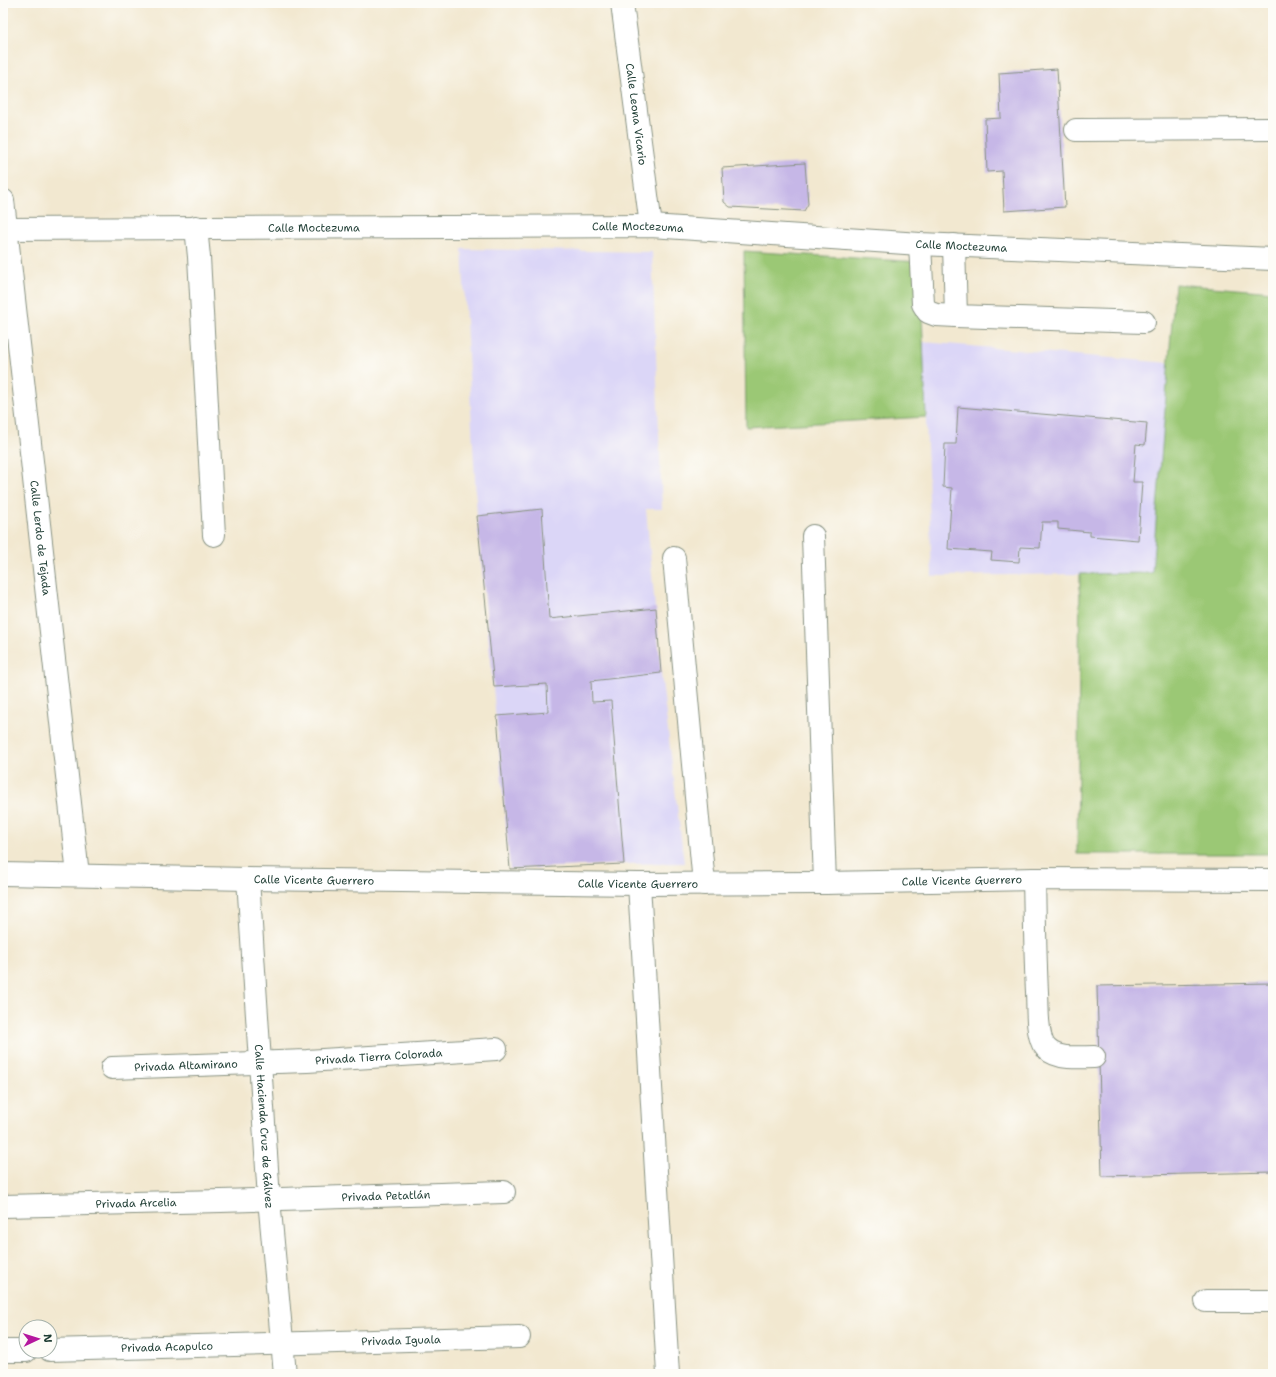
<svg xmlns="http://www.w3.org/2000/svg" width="1276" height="1377" font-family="'Shantell Sans',sans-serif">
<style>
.built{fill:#dbd6f7}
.green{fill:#9bc875;stroke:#5d8254}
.building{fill:#c6b7e7}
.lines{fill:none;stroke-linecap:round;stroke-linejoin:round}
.minor-casing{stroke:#889282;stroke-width:24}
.minor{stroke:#fff;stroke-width:22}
.labels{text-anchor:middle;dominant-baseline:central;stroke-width:3;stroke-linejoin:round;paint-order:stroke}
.street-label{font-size:11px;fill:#1f3d34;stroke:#fdfcf7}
</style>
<rect width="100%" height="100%" fill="#fdfcf7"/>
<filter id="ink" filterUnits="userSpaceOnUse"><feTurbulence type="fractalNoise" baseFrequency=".025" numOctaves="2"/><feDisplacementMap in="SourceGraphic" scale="8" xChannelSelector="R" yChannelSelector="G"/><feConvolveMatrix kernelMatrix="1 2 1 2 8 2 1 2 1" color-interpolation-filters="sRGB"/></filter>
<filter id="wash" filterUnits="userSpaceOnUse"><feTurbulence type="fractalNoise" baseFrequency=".012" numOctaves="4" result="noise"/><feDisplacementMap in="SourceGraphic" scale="16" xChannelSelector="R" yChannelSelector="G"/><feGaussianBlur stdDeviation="0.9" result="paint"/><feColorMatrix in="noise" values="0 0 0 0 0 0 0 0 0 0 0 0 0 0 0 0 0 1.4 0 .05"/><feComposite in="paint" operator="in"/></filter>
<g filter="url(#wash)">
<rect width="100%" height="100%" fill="#f2e8d0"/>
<path class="built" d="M462,249L652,252L662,509H646L661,673L684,863L624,864L510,869L477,516Z
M923,342L1169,363L1152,573L932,576Z"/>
<path class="green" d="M744,251L920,262L926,417L746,427Z
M1175,284L1273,292V854H1077L1080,574L1152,573Z"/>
<g id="blocks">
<path class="building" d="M1057,69L1065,207L1004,211L1002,171L987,172L985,119L1001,118L999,73Z
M805,163L808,204L804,211L730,207L724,202L722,168Z
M958,407L1147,423L1145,445L1136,444L1133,482H1142L1138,540L1090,536V532L1058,529V522H1042L1040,548L1020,547L1019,562L991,560L992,552L948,549L952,488L943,487L945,444H956Z
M542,509L549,619L656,608L661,673L591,681L592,702L611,701L624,864L510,869L497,716L548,712L547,684L494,687L477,516Z
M1273,983V1172L1102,1176L1097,986Z"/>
</g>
</g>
<g filter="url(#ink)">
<use href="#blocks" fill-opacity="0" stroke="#889282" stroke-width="1"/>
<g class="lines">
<defs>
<g id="minor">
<path id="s1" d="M622,3L651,226"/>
<path d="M1076,130L1273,129"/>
<path id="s2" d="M3,200L78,875"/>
<path d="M196,227L199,257L214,535"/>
<path id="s3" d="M3,229L651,226L920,244L1273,259"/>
<path d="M920,244L923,304L928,312L936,315L956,316"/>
<path d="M954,245L956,316L1144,322"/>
<path d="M813,536L825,883"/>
<path d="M674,558L704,884"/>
<path id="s4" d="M3,874L248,879L639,884L825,883L1034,879L1273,880"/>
<path id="s5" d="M248,879L269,1199L285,1374"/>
<path d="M1034,879C1035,917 1035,955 1037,992C1038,1008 1036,1029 1043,1044C1053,1061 1078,1057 1094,1057"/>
<path d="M639,884L668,1374"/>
<path id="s6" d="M112,1068L307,1061L496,1049"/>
<path id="s7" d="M3,1206L221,1201L504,1192"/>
<path d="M1206,1301H1273"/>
<path id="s8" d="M50,1350L519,1337"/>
<path d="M3,1351H26"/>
</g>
</defs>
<use href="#minor" class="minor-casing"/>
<use href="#minor" class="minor"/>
</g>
</g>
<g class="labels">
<g class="street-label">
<text stroke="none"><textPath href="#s1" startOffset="112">Calle Leona Vicario</textPath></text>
<text stroke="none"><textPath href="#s3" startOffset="311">Calle Moctezuma</textPath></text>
<text stroke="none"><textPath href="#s3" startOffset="635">Calle Moctezuma</textPath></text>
<text stroke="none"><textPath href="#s3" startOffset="959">Calle Moctezuma</textPath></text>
<text stroke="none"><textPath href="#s2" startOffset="340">Calle Lerdo de Tejada</textPath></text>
<text stroke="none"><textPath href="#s4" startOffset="311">Calle Vicente Guerrero</textPath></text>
<text stroke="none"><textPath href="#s4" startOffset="959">Calle Vicente Guerrero</textPath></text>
<text stroke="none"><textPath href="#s4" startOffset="635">Calle Vicente Guerrero</textPath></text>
<text stroke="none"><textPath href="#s6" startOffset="267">Privada Tierra Colorada</textPath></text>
<text stroke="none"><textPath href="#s6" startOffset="74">Privada Altamirano</textPath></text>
<text stroke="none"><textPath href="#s5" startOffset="248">Calle Hacienda Cruz de Gálvez</textPath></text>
<text stroke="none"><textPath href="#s7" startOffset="383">Privada Petatlán</textPath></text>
<text stroke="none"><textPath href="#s7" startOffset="133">Privada Arcelia</textPath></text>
<text stroke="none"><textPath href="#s8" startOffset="351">Privada Iguala</textPath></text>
<text stroke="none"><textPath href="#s8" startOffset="117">Privada Acapulco</textPath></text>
</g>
</g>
<rect width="1276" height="1377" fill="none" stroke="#fdfcf7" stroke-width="16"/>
<g transform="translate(38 1339) rotate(86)"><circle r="19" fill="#fdfcf7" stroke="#a4b0a9"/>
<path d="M0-3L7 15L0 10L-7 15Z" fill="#b5179e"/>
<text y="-6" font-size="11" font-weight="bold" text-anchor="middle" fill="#1f3d34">N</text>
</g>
</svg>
